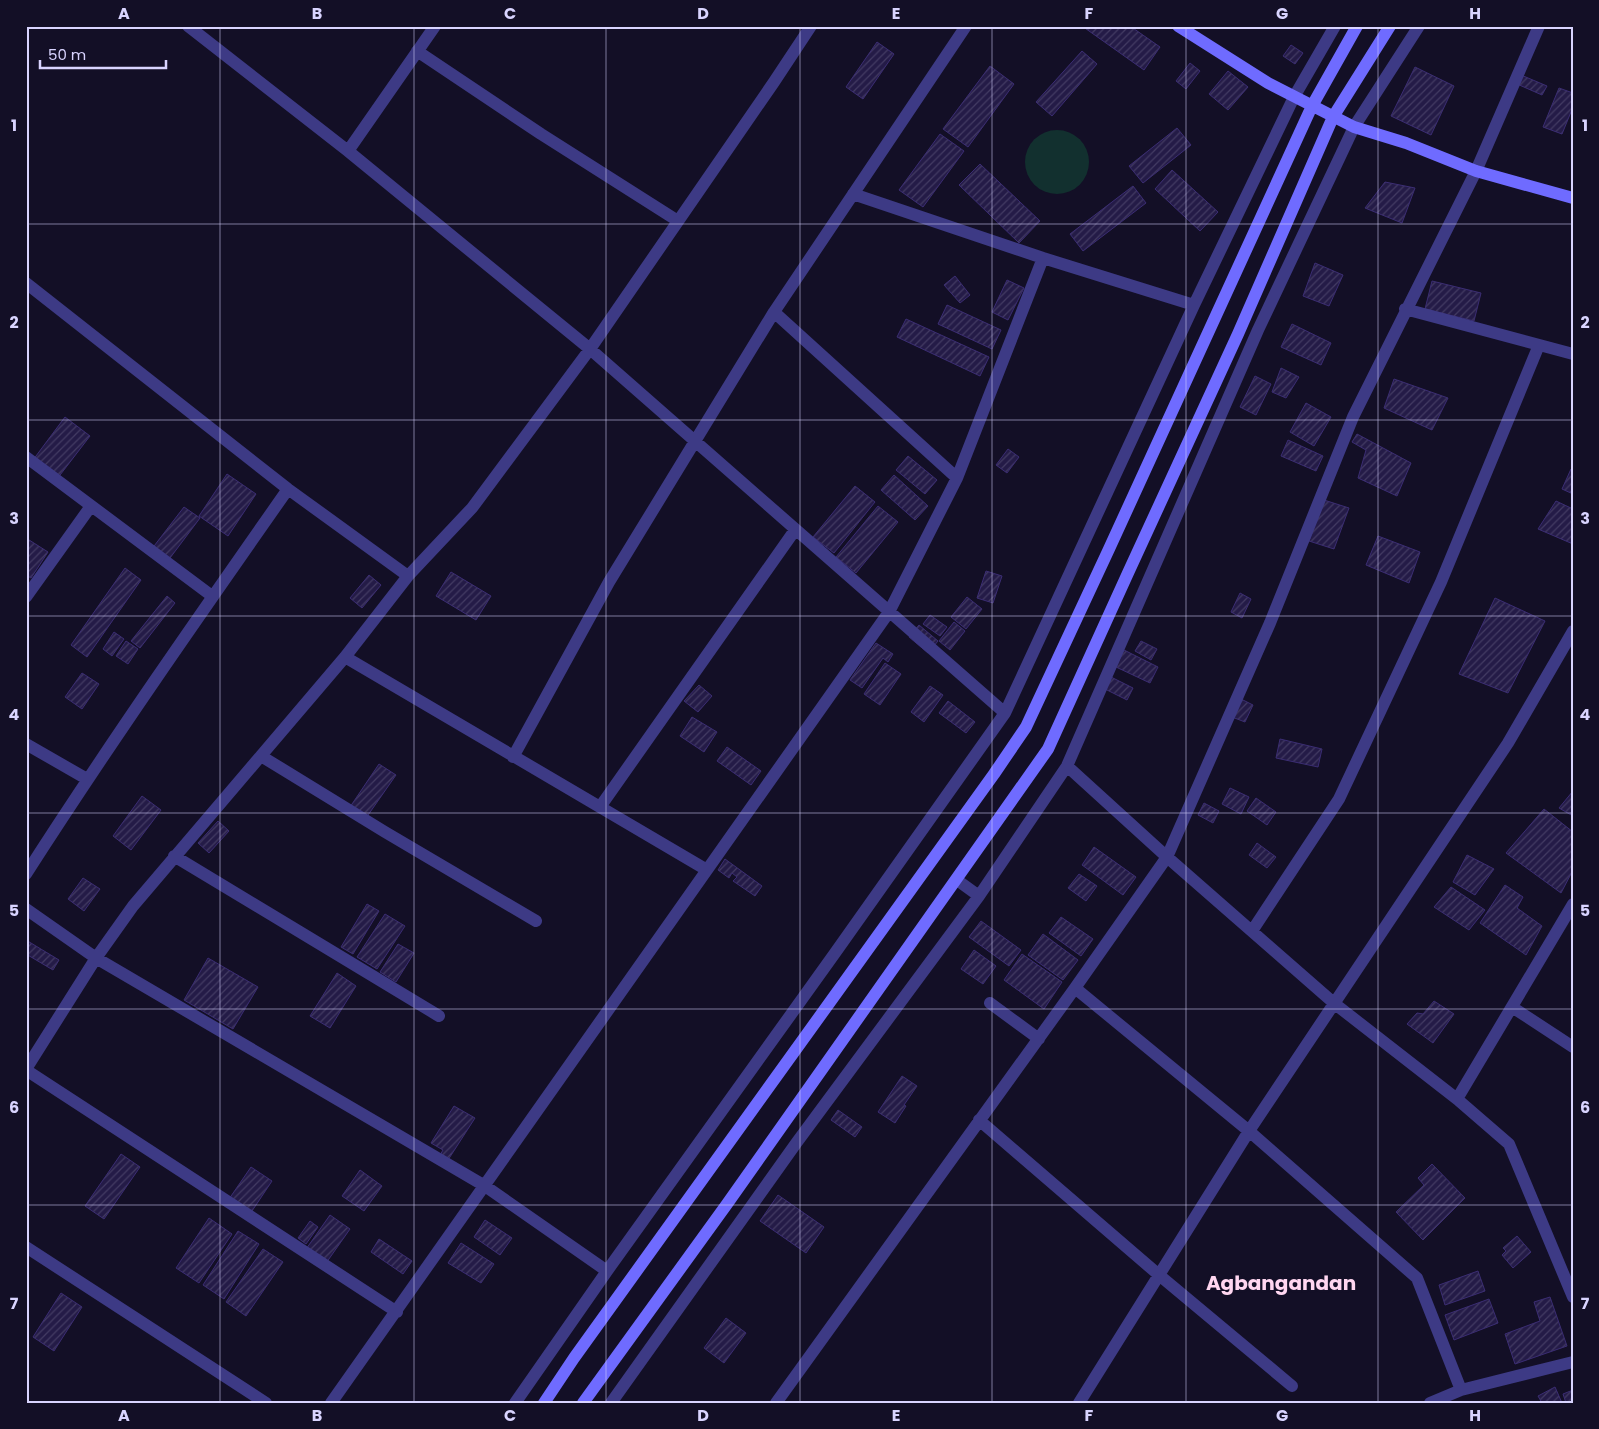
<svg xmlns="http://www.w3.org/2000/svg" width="1599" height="1429" font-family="Poppins,sans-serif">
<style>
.pitch{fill:#12302f}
.building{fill:url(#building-hatch);stroke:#3b2d73}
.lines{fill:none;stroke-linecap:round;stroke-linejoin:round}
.street{stroke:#3d3a85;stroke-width:12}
.secondary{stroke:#6f6bff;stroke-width:12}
.grid{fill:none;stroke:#d9d4ff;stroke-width:1;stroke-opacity:0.55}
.labels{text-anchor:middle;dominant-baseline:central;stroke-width:4.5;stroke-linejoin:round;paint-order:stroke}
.district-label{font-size:20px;font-weight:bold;fill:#ffd6f0;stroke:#130f26}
.neatline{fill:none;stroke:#d9d4ff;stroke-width:2}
.grid-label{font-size:16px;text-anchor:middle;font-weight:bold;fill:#d9d4ff}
</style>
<defs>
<pattern id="building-hatch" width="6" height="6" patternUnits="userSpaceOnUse" patternTransform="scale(1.25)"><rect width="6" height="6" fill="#241b47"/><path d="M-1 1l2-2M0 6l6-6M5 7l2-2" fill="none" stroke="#433b63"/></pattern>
</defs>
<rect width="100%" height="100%" fill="#130f26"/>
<path class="pitch" d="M1025 162a32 32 0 1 1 64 0a32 32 0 1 1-64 0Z"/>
<path class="building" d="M1082,26H1130L1160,47L1144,70Z
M877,42L894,54L863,99L846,87Z
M1291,45L1303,53L1295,64L1283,56Z
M1082,51L1097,64L1052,116L1036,102Z
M1190,63L1200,71L1186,89L1176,81Z
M990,66L1014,84L968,147L943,129Z
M1415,67L1454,86L1431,135L1391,116Z
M1228,71L1248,87L1228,110L1209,94Z
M1521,75L1547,86L1542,95L1517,84Z
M1559,88L1573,93V107L1562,134L1543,127Z
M1177,128L1191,145L1143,183L1129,166Z
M940,134L964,151L923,207L899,190Z
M980,164L1040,221L1019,243L959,185Z
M1172,170L1218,212L1200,231L1155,189Z
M1385,182L1415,188L1402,223L1365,208Z
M1133,186L1146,203L1083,251L1070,234Z
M1315,263L1343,275L1329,306L1303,296Z
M955,276L970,295L960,303L944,285Z
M1007,280L1024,288L1008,320L992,312Z
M1432,281L1481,293L1474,321L1425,309Z
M947,305L1001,330L992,349L938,324Z
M906,319L989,357L980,376L897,337Z
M1292,324L1331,343L1321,365L1281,347Z
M1281,368L1299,377L1286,398L1272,392Z
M1255,376L1271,384L1256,415L1240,407Z
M1394,379L1448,398L1432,430L1384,408Z
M1306,403L1331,417L1314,446L1290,432Z
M65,417L90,436L57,479L33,460Z
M1357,434L1411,463L1397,496L1358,478L1366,450L1352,442Z
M1288,440L1323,456L1316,471L1281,456Z
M1008,449L1019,457L1007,473L996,465Z
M908,456L937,480L925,494L896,470Z
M1571,469L1573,470V494L1562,489Z
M227,474L256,494L228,536L199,516Z
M894,475L928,506L915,520L881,490Z
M855,486L875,502L834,553L813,537Z
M1324,500L1349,508L1334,549L1309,541Z
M1556,501L1573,509V544L1538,529Z
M878,506L898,522L856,573L836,557Z
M184,507L200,518L167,562L151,550Z
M1378,536L1420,552L1409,583L1366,565Z
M26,538L48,552L31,578L26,575Z
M125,568L141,580L87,657L71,645Z
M986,571L1002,576L993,603L977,598Z
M451,572L491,596L476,620L436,596Z
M369,575L381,585L362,608L350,598Z
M1240,593L1251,599L1242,618L1231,612Z
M167,596L175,603L140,648L131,641Z
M967,597L982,609L966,629L951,617Z
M1495,598L1545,621L1508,693L1459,674Z
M930,615L947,627L940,636L923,624Z
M954,622L965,631L950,650L939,641Z
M919,625L938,641L928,653L909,637Z
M114,632L124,639L112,656L103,649Z
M126,641L138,649L128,664L116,656Z
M1141,641L1157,649L1151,660L1135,651Z
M876,643L893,654L888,662L883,658L862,688L850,680Z
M1124,650L1158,667L1150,683L1116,667Z
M885,663L901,674L880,705L864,694Z
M82,673L99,684L82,709L65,697Z
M1111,677L1133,688L1127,700L1105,689Z
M699,685L712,696L698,712L684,701Z
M930,686L943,695L924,722L911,712Z
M1241,699L1253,705L1245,722L1232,717Z
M948,701L975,722L966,733L939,713Z
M692,717L717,732L704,752L680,736Z
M1280,739L1322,749L1318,767L1276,758Z
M727,747L761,771L751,785L717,761Z
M379,764L396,775L366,818L350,807Z
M1230,788L1249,797L1241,814L1222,804Z
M1573,791V816L1559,808Z
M142,796L161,810L131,850L113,836Z
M1256,798L1276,812L1267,825L1247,811Z
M1204,803L1219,811L1213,823L1198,815Z
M1544,809L1573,832V870L1561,893L1506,853Z
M218,821L229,831L209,853L198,843Z
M1257,843L1276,857L1267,868L1249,855Z
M1094,847L1136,877L1123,895L1082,865Z
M1467,855L1494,869L1475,895L1453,882Z
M725,859L762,886L755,896L733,881L737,877L732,873L729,878L718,870Z
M1079,874L1097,886L1086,901L1068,888Z
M83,878L100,889L84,911L68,899Z
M1505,885L1523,897L1517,908L1542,926L1526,955L1480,923Z
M1451,887L1485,910L1469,930L1434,907Z
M367,904L379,911L353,954L341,947Z
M385,914L405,926L377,969L357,957Z
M1061,917L1093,939L1081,956L1049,933Z
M981,921L1021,950L1009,966L969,937Z
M1043,934L1078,960L1063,980L1028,955Z
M26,940L59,960L53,970L26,954Z
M398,944L414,953L396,982L380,972Z
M974,950L996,966L983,984L961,969Z
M1022,954L1062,982L1044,1009L1004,980Z
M208,958L258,987L233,1029L184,1000Z
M337,973L356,986L330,1028L310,1016Z
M1434,1001L1454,1014L1433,1043L1407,1024L1417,1013L1423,1014Z
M902,1076L917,1086L904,1105L906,1106L895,1123L878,1112Z
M454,1106L475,1118L448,1160L440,1155L443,1150L431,1143Z
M838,1110L862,1127L855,1137L831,1120Z
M121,1154L140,1167L104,1219L85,1206Z
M1432,1164L1465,1198L1423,1240L1396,1212L1424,1185L1418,1178Z
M251,1167L272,1181L250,1214L229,1199Z
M360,1170L382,1186L364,1211L342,1196Z
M778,1195L824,1227L806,1253L760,1221Z
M330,1215L350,1229L324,1266L304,1252Z
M209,1218L232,1234L199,1283L176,1268Z
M485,1220L512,1238L500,1255L474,1237Z
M310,1221L318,1227L306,1244L298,1238Z
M238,1231L259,1244L224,1299L203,1285Z
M1517,1236L1531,1252L1513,1268L1502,1255L1506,1251L1503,1248Z
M379,1239L412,1261L403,1274L371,1252Z
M461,1243L494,1264L481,1283L448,1263Z
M263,1249L283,1262L246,1316L226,1302Z
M1478,1271L1485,1291L1445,1305L1439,1285Z
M61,1293L82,1307L54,1351L33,1337Z
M1550,1297L1567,1346L1515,1364L1505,1334L1540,1321L1534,1302Z
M1489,1299L1498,1323L1454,1340L1445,1315Z
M726,1318L746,1333L724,1363L704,1348Z
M1555,1387L1562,1403H1542L1538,1396Z
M1573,1390V1403H1566L1563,1394Z"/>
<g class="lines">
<path class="street" d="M188,26L348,151L590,349L1005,713
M417,51L541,134L678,221
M348,151L435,26
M853,194L1043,258L1194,305
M26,283L288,489L408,576
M1405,309L1573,354
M774,312L957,478
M26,457L212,596
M26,597L91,506
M345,657L707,870
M26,744L87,779
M261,756L385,832L536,921
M513,757L609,582L774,312L966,26
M1067,766L1167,857L1335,1004L1457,1099L1509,1144L1573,1297
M600,807L795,530
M174,856L439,1016
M26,874C110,743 199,616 288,489
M957,880L979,896
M26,909L96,958L485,1186L607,1271
M1252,931L1339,799L1441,582L1539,345
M1075,988L1249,1131L1417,1278L1461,1390
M990,1003L1039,1039
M1512,1007L1573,1047
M26,1069L96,958L133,906L345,657L408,576L472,508L590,349L774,82L811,26
M26,1070L397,1312
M1457,1099L1573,904
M979,1120L1159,1275L1292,1386
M26,1247L266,1403
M331,1403L889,612L957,478L1043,258
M515,1403L607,1271L835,953L1005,713L1194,305L1294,97L1335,26
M611,1403L797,1142L979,896L1067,766L1258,330L1354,127L1419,26
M776,1403L1075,988L1167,857L1270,623L1353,417L1476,171L1539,26
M1079,1403L1249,1131L1508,743L1573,631
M1430,1403L1461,1390L1573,1362"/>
<path class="secondary" d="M1178,26L1268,83L1354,127L1406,143L1476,171L1573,198
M544,1403L574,1358L994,774L1026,727L1109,549L1312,106L1357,26
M583,1403L727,1204L1048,749L1128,573L1238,334L1333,117L1390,26"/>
</g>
<path class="grid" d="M220,26V1403M414,26V1403M606,26V1403M800,26V1403M992,26V1403M1186,26V1403M1378,26V1403M26,224H1573M26,420H1573M26,616H1573M26,813H1573M26,1009H1573M26,1205H1573"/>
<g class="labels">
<g class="district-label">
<text x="1281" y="1283">Agbangandan</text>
</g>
</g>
<rect width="1599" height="1429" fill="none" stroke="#130f26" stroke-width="55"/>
<path d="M40 60v8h126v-8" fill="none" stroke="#d9d4ff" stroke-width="2.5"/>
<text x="48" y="60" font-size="15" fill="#d9d4ff" stroke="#130f26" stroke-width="4" paint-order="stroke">50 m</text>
<rect x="28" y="28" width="1544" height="1374" class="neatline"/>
<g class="grid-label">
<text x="124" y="19">A</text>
<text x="317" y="19">B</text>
<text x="510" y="19">C</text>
<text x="703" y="19">D</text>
<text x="896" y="19">E</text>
<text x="1089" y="19">F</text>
<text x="1282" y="19">G</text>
<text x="1475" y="19">H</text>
<text x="14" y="131">1</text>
<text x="1585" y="131">1</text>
<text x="14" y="328">2</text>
<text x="1585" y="328">2</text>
<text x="14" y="524">3</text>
<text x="1585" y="524">3</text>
<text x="14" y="720">4</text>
<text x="1585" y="720">4</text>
<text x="14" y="916">5</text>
<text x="1585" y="916">5</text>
<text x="14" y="1113">6</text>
<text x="1585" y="1113">6</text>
<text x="14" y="1309">7</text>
<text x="1585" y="1309">7</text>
<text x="124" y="1421">A</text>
<text x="317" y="1421">B</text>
<text x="510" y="1421">C</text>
<text x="703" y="1421">D</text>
<text x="896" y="1421">E</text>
<text x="1089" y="1421">F</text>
<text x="1282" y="1421">G</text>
<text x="1475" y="1421">H</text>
</g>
</svg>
